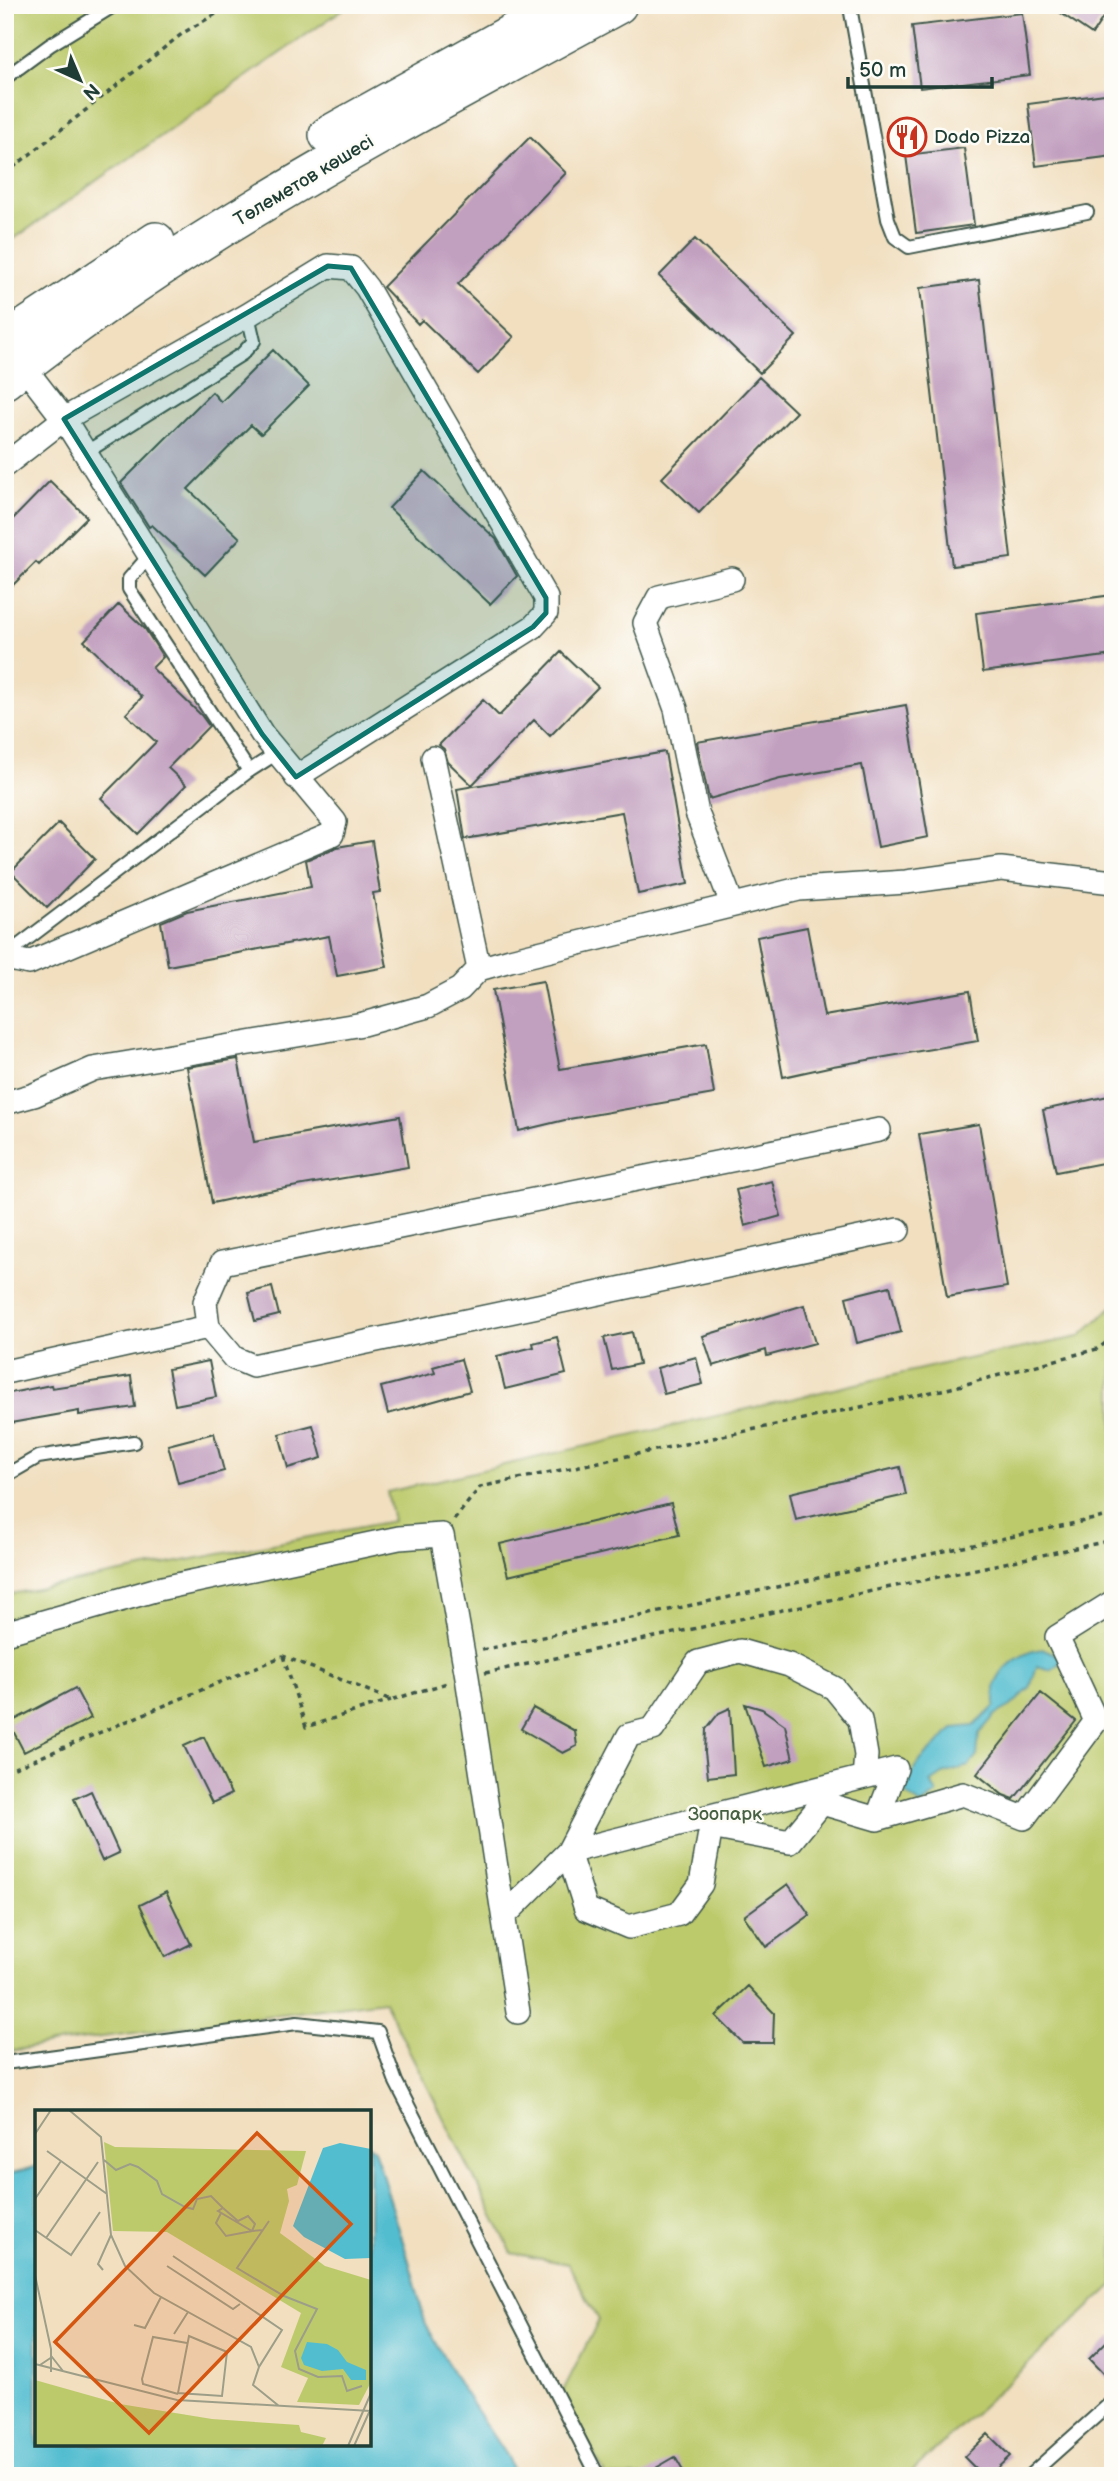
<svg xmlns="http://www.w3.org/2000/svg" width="1118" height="2481" font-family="'Balsamiq Sans',sans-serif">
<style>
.green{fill:#bdca6c;stroke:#6e8450;stroke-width:2}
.water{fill:#53bdd0;stroke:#397d82;stroke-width:2}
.building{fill:#c19fbf}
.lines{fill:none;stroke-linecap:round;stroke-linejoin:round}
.lane-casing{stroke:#3e5549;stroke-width:16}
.street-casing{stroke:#3e5549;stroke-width:26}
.primary-casing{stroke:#3e5549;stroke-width:40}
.path{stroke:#3e5549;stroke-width:3.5;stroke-dasharray:5 5;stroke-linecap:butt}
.lane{stroke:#fff;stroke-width:12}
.street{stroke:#fff;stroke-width:23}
.primary{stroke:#fff;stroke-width:37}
.marked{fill:#0f766e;fill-opacity:0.2;stroke:#0f766e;stroke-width:5;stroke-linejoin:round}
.labels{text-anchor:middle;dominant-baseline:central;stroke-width:5;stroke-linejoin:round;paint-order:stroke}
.poi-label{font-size:19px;fill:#1f3d34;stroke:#fdfcf7;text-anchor:start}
.street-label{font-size:19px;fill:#1f3d34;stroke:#fdfcf7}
.park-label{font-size:19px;fill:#466042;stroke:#fdfcf7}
.inset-road{fill:none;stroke:#9d9e88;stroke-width:2}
.view{fill:#d45610;fill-opacity:0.15;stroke:#d45610;stroke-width:3.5}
.inset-edge{fill:none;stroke:#1f3d34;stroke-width:3.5}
</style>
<rect width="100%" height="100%" fill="#fdfcf7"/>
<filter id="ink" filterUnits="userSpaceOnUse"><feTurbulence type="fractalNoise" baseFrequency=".0143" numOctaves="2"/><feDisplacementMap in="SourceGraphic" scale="14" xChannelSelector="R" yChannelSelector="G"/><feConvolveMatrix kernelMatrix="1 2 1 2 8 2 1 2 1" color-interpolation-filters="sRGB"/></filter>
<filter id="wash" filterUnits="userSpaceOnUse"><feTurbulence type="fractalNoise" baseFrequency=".00686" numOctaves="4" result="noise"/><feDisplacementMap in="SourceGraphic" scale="28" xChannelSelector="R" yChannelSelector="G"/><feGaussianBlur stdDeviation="1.57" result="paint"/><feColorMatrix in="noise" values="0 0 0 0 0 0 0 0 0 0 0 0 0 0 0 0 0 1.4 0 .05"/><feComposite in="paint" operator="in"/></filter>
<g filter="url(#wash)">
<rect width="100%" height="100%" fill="#f1dfc0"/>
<path class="green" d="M5,5H349L5,245Z
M1113,1306V2285L907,2476H606L561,2395L599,2320L568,2264L512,2253L384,2001L63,2042L5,2052V1595L393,1521L387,1492L947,1363L1079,1337Z"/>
<path class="water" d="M1044,1649L1065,1658L1051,1670L1037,1666L1030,1688L1011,1706L995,1715L979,1734L977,1756L969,1766L943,1774L931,1782L937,1794L921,1805L907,1795L904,1786L921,1760L954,1728L974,1726L995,1706C995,1699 994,1689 996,1683C1004,1665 1025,1650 1044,1649Z
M369,2145L374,2149L410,2264L425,2322L458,2383L507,2457L515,2476H5V2175L37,2166V2444H369Z"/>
<g id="blocks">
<path class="building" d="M1049,5H1088L1104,16L1092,34Z
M1022,13L1030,75L920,88L912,26Z
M1113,93V156L1036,166L1028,104Z
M530,137L566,173L458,284L514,337L478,374L422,320L418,324L383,287Z
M964,148L974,225L916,233L906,155Z
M695,239L796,336L760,373L659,276Z
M979,280L1011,558L952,566L920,288Z
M273,350L309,386L261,434L251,425L188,489L240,538L205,575L152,525L149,527L121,483L212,392L221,402Z
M759,377L796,412L699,513L662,478Z
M424,471L496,539L517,576L490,604L389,508Z
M50,481L87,517L39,565L36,562L5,593V527Z
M1113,595V655L983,672L976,613Z
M119,604L145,629L163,657L152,668L201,715L209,726L168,768L186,785L138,834L101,798L156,742L126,714L142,697L84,641Z
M561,652L598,687L550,736L534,720L472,785L448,762L444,749L439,745L483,700L499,716Z
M906,705L928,837L878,847L862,765L780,779L709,799L697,742Z
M665,752L688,884L638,894L622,812L465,839L457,789Z
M59,823L95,859L47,908L11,872Z
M372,841L380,892L373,893L387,967L337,976L329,936L168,966L161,922L187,911L311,887L306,860L337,847Z
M807,927L824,1016L970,991L978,1041L833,1066L783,1077L757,937Z
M543,981L560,1069L706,1044L714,1094L569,1119L519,1131L493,990Z
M238,1059L254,1142L400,1116L408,1167L263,1192L212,1203L187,1067Z
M1113,1095V1161L1056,1172L1043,1110Z
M979,1124L1007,1287L947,1297L919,1134Z
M772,1181L781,1216L745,1226L736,1190Z
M890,1286L901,1332L857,1343L846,1297Z
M272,1287L279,1315L255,1321L248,1293Z
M804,1305L815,1343L767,1356L766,1350L713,1366L703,1336Z
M632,1332L639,1364L612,1370L604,1338Z
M557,1337L566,1374L505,1389L497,1356L534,1347L533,1343Z
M696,1357L703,1384L664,1394L657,1368Z
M461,1359L470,1391L388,1414L381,1387L435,1373L433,1367Z
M209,1361L216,1397L175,1405L168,1369Z
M131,1376L135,1407L79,1415V1411L5,1424V1394L51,1385L52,1388Z
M313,1425L322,1458L288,1468L279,1434Z
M214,1433L224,1471L178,1483L168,1445Z
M900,1467L906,1495L796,1520L790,1493Z
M671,1503L679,1535L508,1576L500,1544Z
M75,1688L91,1718L24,1752L9,1723Z
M1041,1693L1076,1721L1014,1799L1003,1795L977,1774Z
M745,1704L762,1709L785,1725L793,1759L766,1767Z
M533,1708L575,1731L577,1746L563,1753L521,1729Z
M730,1708L734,1774L708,1777L705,1752L706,1729L719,1713Z
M204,1737L231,1794L212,1803L184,1746Z
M91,1791L119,1853L102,1861L74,1799Z
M788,1884L810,1915L766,1947L744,1916Z
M166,1892L191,1944L165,1957L140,1905Z
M748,1986L774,2013L773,2043H743L716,2016Z
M1113,2335V2384L1089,2359Z
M988,2434L1010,2456L989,2476H983L964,2457Z
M675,2457L686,2476H642Z"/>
</g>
</g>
<g filter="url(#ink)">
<use href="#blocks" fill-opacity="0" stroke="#3e5549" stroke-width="2"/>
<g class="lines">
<defs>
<path id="lane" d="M850,7L888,219L895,237L909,247L1087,212
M5,78L50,45L115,5
M85,453L242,354L254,341L248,315
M149,556L129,579V589L249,771
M5,956L249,771L277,753
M5,1476L38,1457L134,1442
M5,2063L297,2023L378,2032L396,2082L598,2476
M1029,2476L1113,2401
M1111,2476L1113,2475"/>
<path id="street" d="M23,366L64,419L248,315L328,266L351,268L367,288L546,598V613L533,627L296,777
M5,465L64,419L262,734L335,822L332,834L29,963L5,958
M433,758L479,969
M732,904L697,813L676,709L645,623L659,597L732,579
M5,1103L34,1095L93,1069L363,1024L428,1006L460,989L479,969L510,960L799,889L906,882L1001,869L1113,882
M879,1130L222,1263L205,1302L208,1327L234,1358L253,1366L898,1230
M5,1372L208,1327
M5,1633L158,1589L399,1538L442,1535L467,1677L518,2012
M877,1819L963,1794L1024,1818L1096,1721L1057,1637L1113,1602
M504,1916L568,1852L896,1769L877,1819L822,1803L790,1842L711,1827L701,1884L679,1914L629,1927L586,1909L568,1852L629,1735L653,1729L698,1662L740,1651L789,1665L834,1688L860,1720L866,1755L864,1777"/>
<path id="primary" d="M328,135L562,5
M5,341L156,241
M5,380C193,230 408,120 618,5"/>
</defs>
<use href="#lane" class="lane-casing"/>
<use href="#street" class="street-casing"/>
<use href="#primary" class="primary-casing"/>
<path class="path" d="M5,174L183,33L231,5
M454,1520L480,1487L951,1388L1097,1349L1113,1338
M482,1650L1113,1515
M283,1656L306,1727L391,1700
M485,1673L1113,1540
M5,1772L283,1656L391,1700L447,1683"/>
<use href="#lane" class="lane"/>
<use href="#street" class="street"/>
<use href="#primary" class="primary"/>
</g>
</g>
<path class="marked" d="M328,266L351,268L546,598V613L533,627L296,777L262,734L64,419Z"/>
<defs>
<symbol id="restaurant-ring" viewBox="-11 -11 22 22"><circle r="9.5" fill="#fdfcf7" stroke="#c8321e" stroke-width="1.5"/><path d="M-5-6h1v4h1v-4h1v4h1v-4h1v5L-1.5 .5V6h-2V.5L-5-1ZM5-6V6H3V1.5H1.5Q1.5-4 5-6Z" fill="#c8321e"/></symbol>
</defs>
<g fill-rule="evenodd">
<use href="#restaurant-ring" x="885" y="115" width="44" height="44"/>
</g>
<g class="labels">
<g class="poi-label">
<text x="934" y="137">Dodo Pizza</text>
</g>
<g class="street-label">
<text transform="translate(304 181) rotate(-31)">Төлеметов көшесі</text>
</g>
<g class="park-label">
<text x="725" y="1814">Зоопарк</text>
</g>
</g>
<g transform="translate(35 2110)">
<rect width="336" height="336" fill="#f1dfc0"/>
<path d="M69,32L80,37L271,41L262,75L252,79L254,91L245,123L290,156L336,170V272L324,295L262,292L273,268L246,257L266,203L132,122L78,121ZM0,270L85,294L177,309L264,315L266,322L291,328L287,336H0Z" fill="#bdca6c"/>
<path d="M305,33L336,39V148L310,149L269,127L258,116L288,38ZM272,232L292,234L303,240L312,252L331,260V270H316L308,259L287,261L269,255L266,248Z" fill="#53bdd0"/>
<path class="inset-road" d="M34,0L66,27L76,125L90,156L119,183L216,237L224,257M0,24L16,0M12,41L72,84M69,50L81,60L95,54L103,57L122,71L127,84L150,97L158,99L162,89L176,86L188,98M0,89L26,51M186,103L181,113L191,126L217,121L220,114L213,106L203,111L188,98L183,101L217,121L228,120M234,111L202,158L249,186L282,199L260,241L264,259L283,267L307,266L312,281L327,276M0,120L36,145L65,102M11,128L63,52M138,146L247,220L224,257L218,275L244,296M132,156L198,199L205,194M68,160L63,154L76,125M0,165L16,239V262M99,215L110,218L126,187M139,224L153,202M154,226L192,242L187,286L143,283ZM0,254L142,290L336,301M5,255L17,247L28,261M143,284L108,274L107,269L118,227L152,233M313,336L336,283M319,336L336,298"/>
<path class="view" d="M222,23L316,114L114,323L20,232Z"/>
<rect width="336" height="336" class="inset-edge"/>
</g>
<rect width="1118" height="2481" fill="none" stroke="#fdfcf7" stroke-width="28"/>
<g transform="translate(80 80) rotate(136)" stroke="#fdfcf7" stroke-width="5" paint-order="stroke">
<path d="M0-5L12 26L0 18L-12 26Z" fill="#1f3d34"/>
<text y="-10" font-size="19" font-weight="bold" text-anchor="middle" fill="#1f3d34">N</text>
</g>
<path d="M848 77v10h144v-10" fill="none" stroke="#1f3d34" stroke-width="3.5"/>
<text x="859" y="77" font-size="21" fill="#1f3d34" stroke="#fdfcf7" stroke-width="5" paint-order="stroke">50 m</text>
</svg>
